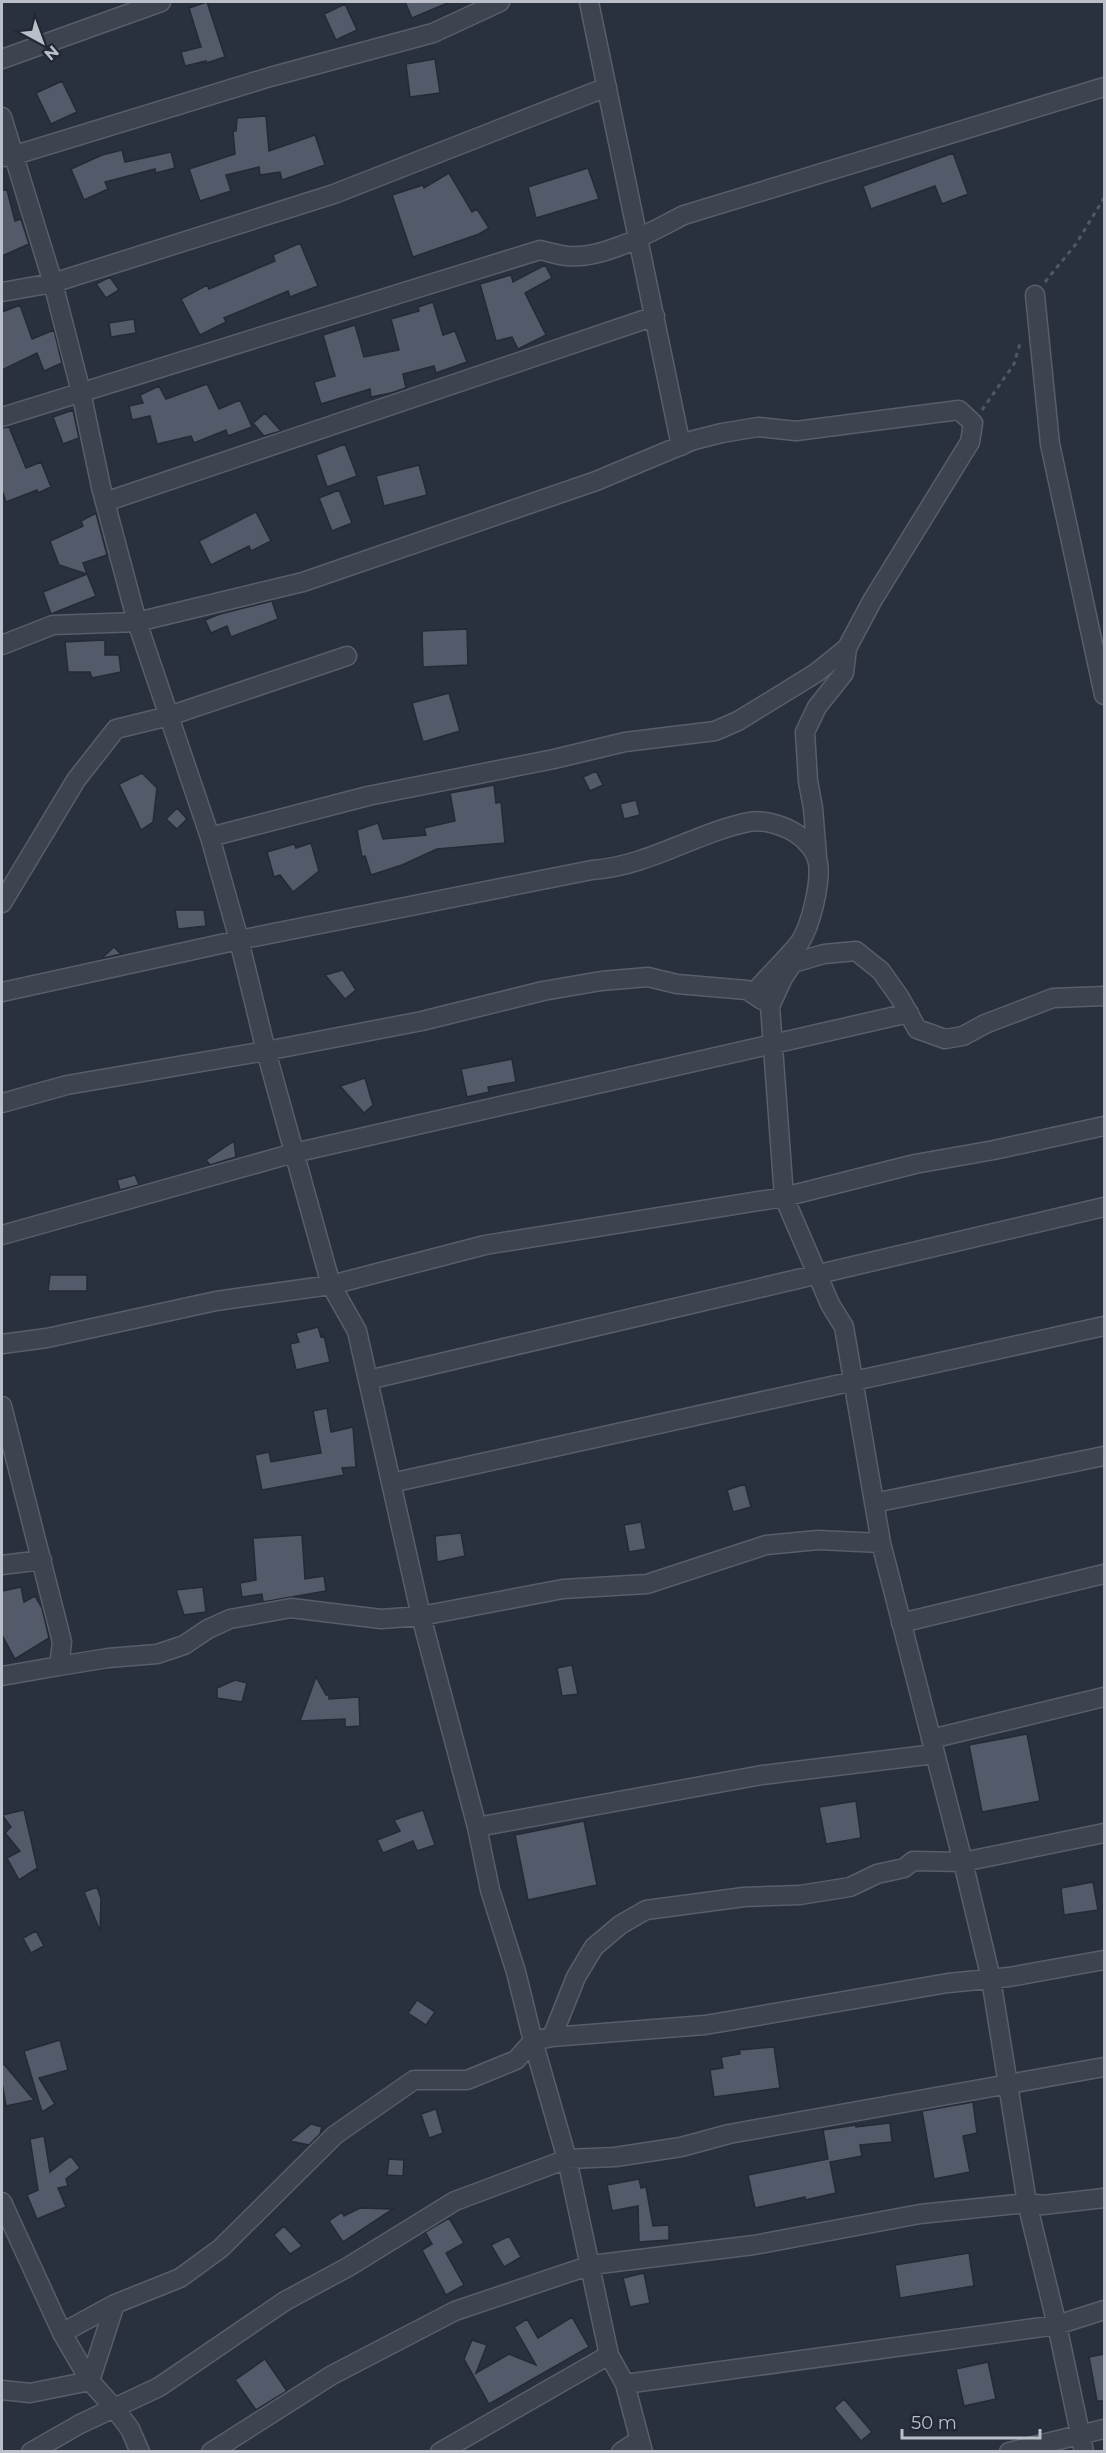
<svg xmlns="http://www.w3.org/2000/svg" width="1106" height="2453" font-family="Montserrat,sans-serif">
<style>
.building{fill:#535a6a;stroke:#242a36;stroke-width:1.5}
.lines{fill:none;stroke-linecap:round;stroke-linejoin:round}
.minor-casing{stroke:#585e6a;stroke-width:21}
.path{stroke:#4b5b5f;stroke-width:3;stroke-dasharray:4.5 4.5;stroke-linecap:butt}
.minor{stroke:#3d444f;stroke-width:18}
</style>
<rect width="100%" height="100%" fill="#29313f"/>
<path class="building" d="M207,2L225,57L206,63V61L185,66L181,52L201,47L189,8Z
M405,2H450L412,18Z
M345,4L357,30L336,40L324,14Z
M435,59L440,93L410,97L406,64Z
M62,81L77,112L51,124L36,93Z
M266,116L269,151L315,135L325,165L282,180L280,172L260,175L259,167L226,175L231,191L200,201L189,169L235,154L233,131H236L237,118Z
M122,150L125,162L171,152L175,168L156,173L155,169L105,182L108,189L84,200L71,169L102,155Z
M953,153L968,194L942,204L935,186L871,209L863,186Z
M588,168L599,199L536,218L528,187Z
M449,173L472,212L477,209L489,228L479,234L413,257L392,195L423,185L424,188Z
M2,190H7L15,221L21,219L29,244L2,256Z
M300,243L318,286L290,297L288,291L224,318L226,322L200,335L181,299L207,285L209,289L275,261L273,255Z
M545,265L552,278L525,293L546,335L518,349L512,337L496,341L480,284L511,275L513,282Z
M110,277L119,290L106,298L96,284Z
M433,302L443,335L455,331L467,362L436,373L434,366L403,374L406,388L391,393L371,397L370,389L321,404L314,382L335,376L323,335L355,325L364,357L399,350L391,319L419,311L418,307Z
M20,305L32,339L54,330L62,363L44,371L37,353L2,370V312Z
M134,319L136,333L111,337L109,323Z
M207,384L219,409L240,400L252,427L228,436L226,430L194,443L191,436L157,444L150,416L132,420L129,406L143,403L140,395L159,386L166,399Z
M73,410L79,438L63,444L53,417Z
M265,413L281,431L264,436L253,423Z
M9,427L26,468L41,462L51,487L38,493L37,490L6,502L2,490V428Z
M345,444L357,476L327,487L316,455Z
M419,465L427,495L384,506L376,476Z
M339,490L352,523L332,531L319,498Z
M256,512L271,541L251,551L249,546L211,565L199,541Z
M96,513L107,555L83,563L87,574L59,565L50,541L83,526L81,521Z
M87,574L96,596L51,614L43,592Z
M272,601L278,619L231,637L227,626L211,633L205,620L220,614Z
M467,629L468,665L423,667L422,631Z
M105,640V655H119L121,672L92,678L90,672H68L65,642Z
M449,693L460,731L423,742L412,703Z
M596,771L603,785L590,791L583,777Z
M142,773L157,788L153,822L141,830L119,784Z
M494,785L496,803L501,802L505,843L437,849L402,865L371,875L365,856L362,857L357,830L378,823L383,839L426,835L424,828L455,821L450,793Z
M636,800L640,815L624,819L620,804Z
M177,808L187,819L177,829L166,819Z
M311,843L319,871L293,892L280,875L274,877L267,852L294,844L296,848Z
M175,910H204L206,926L178,929Z
M114,947L121,954L104,958L103,957Z
M343,970L356,990L345,999L325,975Z
M512,1059L516,1082L488,1087L489,1092L467,1097L461,1069Z
M365,1078L373,1105L364,1113L340,1086Z
M234,1141L236,1157L210,1165L206,1160Z
M135,1175L139,1185L120,1190L117,1180Z
M50,1275H87V1291H48Z
M318,1327L321,1337L324,1336L330,1362L296,1370L290,1344L299,1342L296,1333Z
M327,1408L331,1432L353,1427L356,1467L342,1468L344,1475L262,1490L255,1455L269,1452L271,1462L321,1453L313,1411Z
M745,1484L751,1507L733,1512L727,1490Z
M641,1522L646,1549L629,1552L624,1525Z
M461,1533L465,1556L437,1562L435,1536Z
M302,1535L305,1579L324,1576L326,1591L263,1602L262,1594L242,1597L240,1583L256,1580L253,1538Z
M21,1587L24,1602L35,1596L42,1608L49,1638L15,1659L2,1635V1591Z
M203,1587L206,1612L184,1615L176,1590Z
M572,1665L578,1694L562,1696L557,1668Z
M316,1677L326,1695H329V1699L359,1697L360,1726L345,1727V1719L300,1721Z
M235,1680L247,1683L242,1702L217,1698V1688Z
M1027,1734L1040,1801L982,1812L969,1745Z
M856,1801L861,1838L826,1844L819,1807Z
M24,1810L38,1871L36,1869L19,1880L7,1858L20,1851L5,1833L11,1827L2,1815Z
M423,1810L435,1845L417,1851L413,1841L383,1853L377,1840L400,1831L394,1820Z
M584,1821L597,1885L528,1900L515,1835Z
M1093,1882L1098,1910L1064,1915L1061,1888Z
M97,1887L101,1899L100,1931L84,1892Z
M36,1931L44,1946L31,1953L23,1938Z
M417,2000L435,2012L426,2025L408,2013Z
M60,2040L68,2070L39,2078L55,2104L42,2112L24,2051Z
M774,2047L780,2088L714,2097L710,2070L723,2068L721,2057L740,2054L739,2050Z
M2,2062L34,2100L6,2106L2,2083Z
M973,2102L977,2133L963,2136L970,2172L934,2179L922,2111Z
M436,2109L443,2133L429,2138L421,2114Z
M890,2123L892,2142L860,2145L862,2156L830,2162L836,2193L805,2200V2197L755,2208L748,2175L828,2159L823,2130L856,2125V2127Z
M311,2124L322,2127L320,2134L309,2145L290,2141Z
M44,2136L50,2172L71,2156L80,2168L66,2179L68,2186L58,2188L66,2207L37,2219L27,2195L38,2190L30,2139Z
M389,2159L404,2160L403,2176L387,2175Z
M639,2179L641,2188L646,2187L653,2226L669,2225V2240L639,2242L638,2206L612,2211L607,2185Z
M360,2208L393,2209L343,2242L329,2221L342,2212L344,2216Z
M449,2218L464,2243L446,2253L464,2285L446,2295L422,2250L432,2244L425,2232Z
M284,2226L302,2246L290,2254L274,2235Z
M509,2236L521,2257L504,2267L491,2245Z
M969,2253L974,2286L900,2298L895,2265Z
M644,2273L650,2303L630,2307L623,2278Z
M572,2317L589,2347L489,2404L464,2359L472,2340L487,2345L476,2373L509,2354L536,2365L514,2327L527,2319L538,2338Z
M1104,2354V2401H1097L1089,2357Z
M265,2359L287,2391L256,2410L235,2380Z
M988,2362L996,2399L964,2406L956,2369Z
M844,2399L872,2432L861,2441L834,2408Z"/>
<g class="lines">
<defs>
<path id="minor" d="M589,2L681,446
M2,59L161,2
M2,117L53,283L81,392L101,487L137,622L210,837L239,940L266,1051L331,1285L357,1331L421,1616L477,1827L490,1890L516,1972L533,2041L567,2159L609,2355L625,2384L643,2452
M2,157L12,156L270,77L433,33L500,2
M2,292L53,283L334,194L607,87
M1035,295L1050,444L1104,695
M2,417L540,250C549,252 558,255 567,256C604,260 652,231 684,215L1104,87
M105,502L655,316
M2,645L53,625L137,622L303,582L596,481L694,440L722,433L758,427L796,431L959,410L973,423L970,442L872,601L847,648L816,673L738,721L715,731L625,742L554,759L368,796L210,837
M817,856L813,808L808,781L805,732L817,707L844,673L847,648
M2,903L76,780L116,729L169,716L347,656
M2,992L239,940L592,870C649,866 695,833 749,822C764,819 785,826 797,834C806,840 816,851 818,863C821,883 811,925 800,942C786,960 768,976 754,993
M2,1103L67,1085L266,1051L422,1021L543,991L601,981L648,977L677,984L747,990L762,1000
M2,1235L294,1153L909,1013
M2,1344L47,1338L216,1301L331,1285L485,1245L784,1197L915,1164L994,1150L1104,1126
M368,1380L1104,1207
M2,1406L62,1642L59,1666L108,1658L157,1654L184,1645L208,1629L230,1619L291,1608L381,1619L421,1616L563,1589L647,1584L766,1545L818,1540L881,1543
M391,1483L1104,1326
M874,1503L1104,1456
M2,1565L42,1560
M901,1623L1104,1574
M2,1676L59,1666
M931,1739L1104,1697
M477,1827L762,1775L935,1754
M552,2037L576,1977L594,1947L620,1925L646,1910L744,1897L800,1895L850,1887L877,1874L904,1868L913,1861L963,1862L881,1543L844,1327L830,1304L784,1197L770,1006L783,978L793,963L824,954L856,951L881,971L900,998L917,1029L945,1039L963,1036L985,1024L1053,998L1104,996
M2,2202L62,2333L90,2381L115,2409L130,2429L140,2452
M62,2333L115,2304L180,2278L221,2248L335,2135L414,2080H467L516,2060L533,2041L552,2037L705,2025L948,1983L1009,1977L1104,1960
M625,2384L1057,2325L1104,2310
M2,2390L30,2393L90,2381L115,2304
M31,2452L80,2424L159,2387L285,2301L348,2267L455,2201L567,2159L615,2157L681,2147L729,2134L1104,2067
M211,2452L332,2375L455,2311L591,2265L754,2245L920,2214L1027,2203L1043,2205L1104,2198
M440,2452L609,2355
M621,2452L639,2440
M1009,2452L1104,2429
M1084,2452L1057,2325L1027,2203L991,1979L963,1862L1104,1833"/>
</defs>
<use href="#minor" class="minor-casing"/>
<path class="path" d="M1045,282L1076,244L1104,198
M982,410L1014,364L1021,340"/>
<use href="#minor" class="minor"/>
</g>
<rect width="1106" height="2453" fill="none" stroke="#babfca" stroke-width="6"/>
<g transform="translate(42 42) rotate(139)" stroke="#222835" stroke-width="4.5" paint-order="stroke">
<path d="M0-4.5L10 22L0 15L-10 22Z" fill="#babfca"/>
<text y="-9" font-size="16" font-weight="bold" text-anchor="middle" fill="#babfca">N</text>
</g>
<path d="M902 2429v9h138v-9" fill="none" stroke="#babfca" stroke-width="3"/>
<text x="911" y="2429" font-size="18" fill="#babfca" stroke="#222835" stroke-width="4.5" paint-order="stroke">50 m</text>
</svg>
